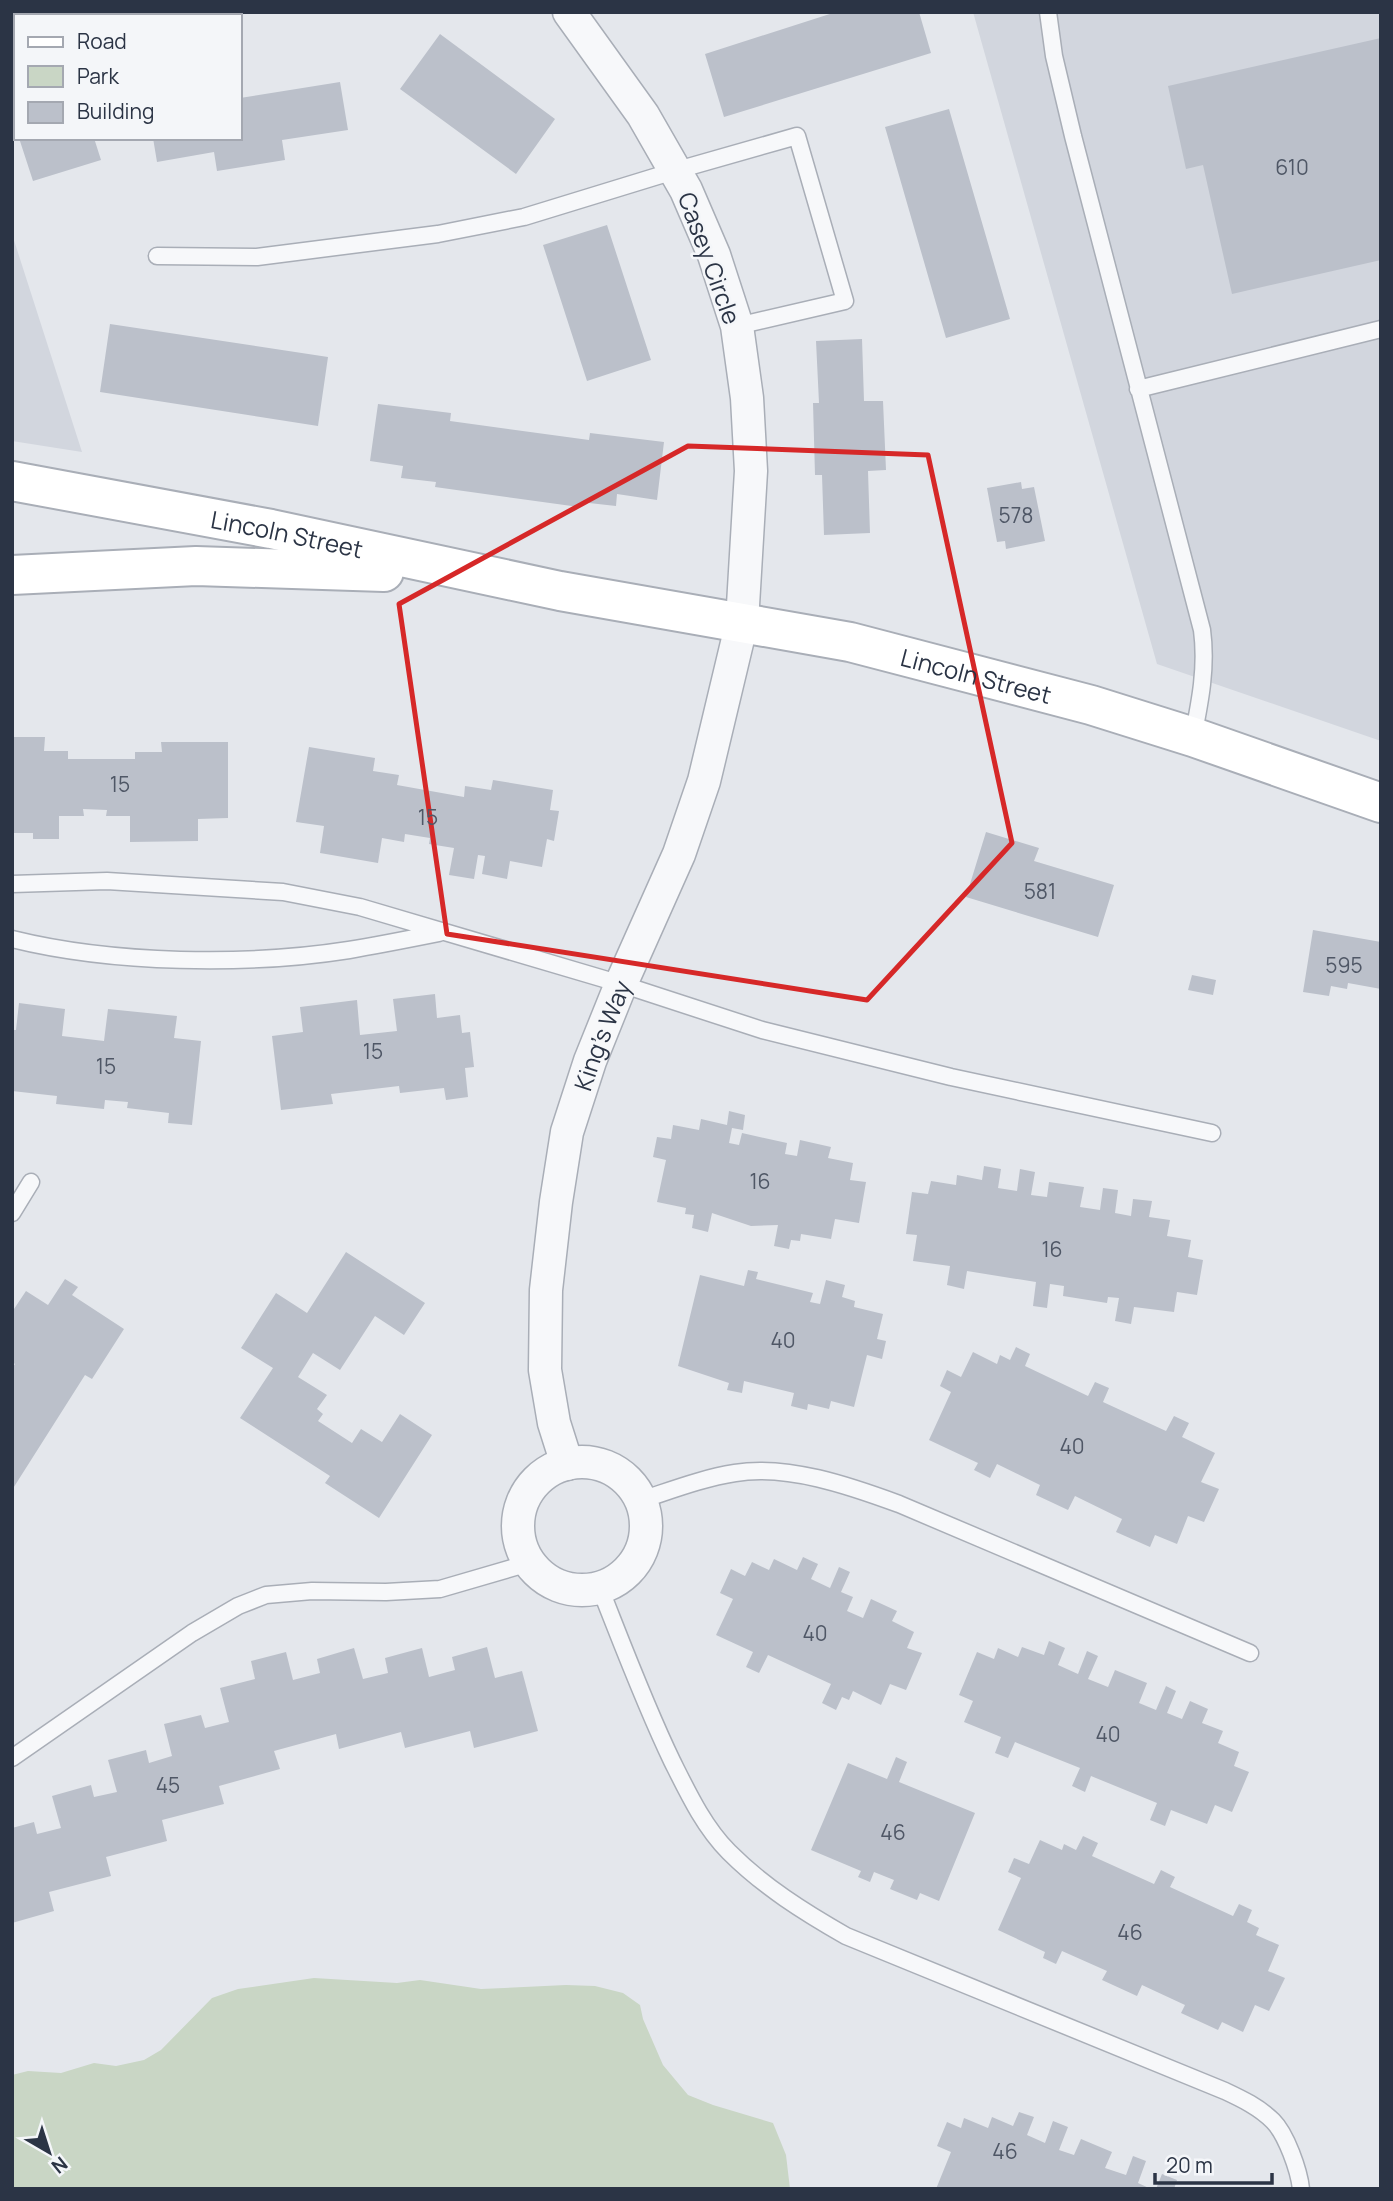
<svg xmlns="http://www.w3.org/2000/svg" width="1393" height="2201" font-family="Manrope,sans-serif">
<style>
.built{fill:#d2d6de}
.green{fill:#c9d6c5}
.building{fill:#bbc0ca}
.lines{fill:none;stroke-linecap:round;stroke-linejoin:round}
.lane-casing{stroke:#a9aeb7;stroke-width:19}
.street-casing{stroke:#a9aeb7;stroke-width:35}
.secondary-casing{stroke:#a9aeb7;stroke-width:42}
.lane{stroke:#f7f8fa;stroke-width:16}
.street{stroke:#f7f8fa;stroke-width:32}
.secondary{stroke:#fff;stroke-width:38}
.marked{fill:none;stroke:#d62828;stroke-width:5;stroke-linejoin:round}
.labels{text-anchor:middle;dominant-baseline:central;stroke-width:5;stroke-linejoin:round;paint-order:stroke}
.number-label{font-size:21px;fill:#4f5766}
.street-label{font-size:24px;fill:#2b3445;stroke:#f4f6f9}
</style>
<rect width="100%" height="100%" fill="#e4e7ec"/>
<path class="built" d="M973,12H1381V741L1157,664Z
M12,234L82,452L12,441Z"/>
<path class="green" d="M314,1978L397,1983L420,1980L481,1989L566,1985L595,1986L623,1993L640,2005L643,2019L663,2065L688,2095L713,2105L773,2123L786,2155L790,2189H12V2075L28,2071L61,2073L94,2063L116,2066L144,2060L161,2050L212,1998L238,1989Z"/>
<path class="building" d="M12,12H49L50,16H16L15,125L12,115Z
M836,12H919L931,53L724,117L705,54Z
M440,34L555,119L516,174L400,89Z
M1381,38V260L1232,294L1203,165L1186,169L1168,86Z
M340,82L348,130L282,140L285,160L217,171L214,152L157,162L153,138H240V98Z
M949,109L1010,319L946,338L885,127Z
M19,138H94L101,160L33,181Z
M607,225L651,360L587,381L543,245Z
M110,324L328,357L318,426L100,392Z
M862,339L864,401H883L886,470L868,471L870,533L824,535L822,475H815L813,403H819L816,341Z
M378,404L451,413L450,421L589,440L590,433L664,442L657,500L617,494L616,506L580,502L579,507L435,487L436,482L401,478L403,466L370,461Z
M1021,482L1022,489L1034,487L1045,541L1006,549L1005,541L997,542L987,488Z
M12,737H45L44,751H68V759H135V752H162L161,742H228V818L198,819V841L130,842V816H106L107,810L83,809L84,816H59V839H33V833H12Z
M309,747L375,758L373,771L399,775L397,785L464,797L465,786L491,790L493,780L553,790L550,810L559,811L554,841L547,839L542,867L510,861L507,879L482,874L485,856L478,855L474,879L449,875L454,848L429,844L430,838L405,834L404,842L382,838L378,863L320,853L324,826L296,822Z
M986,832L1039,848L1034,861L1114,885L1098,937L966,897Z
M1313,930L1381,942V989L1348,983L1347,989L1331,986L1329,996L1303,992Z
M1192,975L1216,980L1213,995L1188,990Z
M435,994L437,1018L460,1015L462,1033L470,1032L474,1067L465,1068L468,1097L446,1100L444,1088L400,1093L399,1086L331,1094L333,1104L281,1110L272,1036L303,1032L300,1007L357,1000L360,1035L397,1031L393,999Z
M19,1003L65,1009L62,1036L104,1041L108,1009L177,1016L174,1038L201,1041L192,1125L168,1123L169,1113L127,1108L128,1102L105,1100L104,1109L56,1104L57,1096L12,1091V1030H16Z
M729,1111L745,1115L743,1130L732,1128L729,1143L739,1145L742,1133L787,1143L785,1154L797,1156L800,1140L831,1147L828,1158L853,1163L850,1180L866,1182L859,1223L835,1219L831,1239L801,1234L800,1241L791,1240L789,1249L774,1246L778,1225L751,1226L712,1213L708,1232L692,1228L694,1215L685,1214L686,1208L657,1202L666,1160L653,1157L657,1137L671,1139L673,1125L699,1130L701,1119L727,1125Z
M984,1166L1001,1169L998,1188L1017,1191L1020,1169L1035,1172L1031,1195L1047,1197L1049,1182L1084,1187L1080,1207L1100,1210L1103,1188L1118,1190L1115,1213L1131,1216L1133,1199L1152,1201L1149,1217L1170,1220L1167,1236L1191,1240L1188,1257L1203,1260L1197,1295L1177,1292L1174,1312L1134,1307L1131,1324L1115,1321L1119,1298L1108,1297L1107,1303L1063,1296L1064,1286L1050,1284L1047,1308L1033,1306L1036,1282L967,1271L964,1289L947,1285L950,1266L913,1261L917,1235L906,1234L912,1192L928,1194L931,1181L956,1185L957,1175L982,1180Z
M346,1252L425,1303L404,1335L375,1316L340,1370L313,1353L298,1377L327,1395L317,1409L323,1414L318,1421L352,1443L361,1429L382,1442L400,1414L432,1435L379,1518L325,1483L330,1476L240,1418L273,1368L241,1348L276,1293L307,1313Z
M748,1270L758,1272L756,1279L813,1293L810,1302L820,1304L826,1280L845,1285L842,1297L855,1301L854,1307L883,1314L877,1339L886,1341L882,1359L867,1355L854,1407L831,1401L829,1409L808,1404L807,1410L791,1406L794,1393L744,1381L742,1393L727,1390L729,1383L678,1366L700,1275L744,1286Z
M65,1279L78,1287L72,1295L124,1329L92,1379L85,1375L12,1490V1368L15,1364L12,1362V1312L26,1291L48,1305Z
M1016,1347L1030,1354L1025,1366L1088,1396L1095,1382L1109,1388L1103,1402L1166,1431L1174,1416L1189,1423L1182,1437L1215,1453L1201,1482L1219,1489L1204,1522L1188,1516L1177,1544L1155,1535L1150,1547L1116,1532L1122,1519L1075,1496L1068,1510L1036,1495L1040,1485L997,1464L990,1478L974,1470L978,1463L929,1440L951,1392L940,1386L947,1370L961,1377L973,1352L997,1364L1000,1355L1010,1360Z
M803,1557L818,1564L811,1579L830,1588L839,1567L850,1572L841,1592L853,1597L847,1611L863,1618L871,1599L897,1611L892,1621L914,1632L907,1648L922,1653L906,1690L890,1684L881,1705L853,1691L849,1700L842,1697L836,1710L822,1703L831,1684L768,1655L759,1673L746,1667L753,1652L716,1635L733,1599L720,1593L731,1569L745,1576L752,1562L769,1570L774,1559L797,1570Z
M1049,1641L1065,1648L1058,1665L1078,1674L1087,1651L1098,1656L1088,1679L1108,1687L1115,1670L1147,1683L1139,1703L1156,1710L1166,1686L1176,1691L1167,1713L1182,1719L1190,1701L1208,1709L1202,1723L1223,1731L1218,1743L1239,1752L1234,1766L1249,1772L1232,1812L1215,1805L1207,1824L1171,1810L1165,1826L1150,1820L1157,1803L1091,1776L1085,1792L1072,1786L1080,1768L1015,1742L1008,1758L995,1753L1001,1737L964,1722L973,1701L959,1695L977,1652L994,1659L998,1648L1018,1657L1022,1647L1044,1655Z
M487,1647L495,1678L522,1671L538,1731L474,1748L470,1731L405,1748L401,1732L339,1749L336,1734L274,1751L280,1769L219,1786L224,1804L162,1820L167,1841L106,1857L111,1876L49,1892L54,1911L12,1923V1828L34,1822L37,1834L61,1828L52,1796L91,1785L94,1797L117,1792L108,1760L146,1750L149,1763L172,1756L164,1724L201,1715L205,1728L229,1722L220,1688L255,1679L251,1661L286,1652L293,1680L320,1673L317,1659L354,1648L363,1679L388,1673L385,1658L422,1648L429,1677L455,1670L452,1657Z
M896,1757L907,1762L899,1782L975,1813L939,1901L920,1893L917,1900L890,1889L894,1880L874,1872L870,1882L858,1877L861,1871L811,1850L848,1763L887,1779Z
M1083,1836L1098,1843L1092,1856L1154,1884L1161,1870L1175,1877L1170,1887L1233,1916L1239,1904L1252,1910L1247,1922L1259,1928L1256,1935L1279,1945L1268,1971L1285,1978L1269,2011L1255,2005L1243,2032L1222,2022L1218,2030L1181,2013L1185,2005L1142,1985L1137,1996L1102,1980L1107,1971L1062,1951L1056,1964L1043,1958L1045,1952L998,1930L1021,1878L1008,1872L1014,1858L1029,1864L1040,1840L1062,1850L1064,1844L1076,1850Z
M1019,2112L1034,2117L1027,2135L1045,2143L1053,2121L1068,2127L1059,2150L1074,2155L1081,2139L1112,2152L1105,2168L1126,2175L1133,2156L1146,2161L1138,2183L1151,2189H936L951,2152L937,2146L947,2122L961,2128L964,2118L988,2128L992,2117L1013,2126Z
M1162,2174L1177,2180L1174,2189H1156Z"/>
<g class="lines">
<defs>
<path id="lane" d="M1048,12L1054,56L1073,136L1202,630C1207,667 1200,702 1193,737
M177,16L194,12
M157,256L257,257L438,234L524,217L674,171L797,136L845,301L737,326
M1138,389L1381,329
M12,884L107,881L283,892L360,907L621,984L762,1030L951,1077L1212,1133
M12,939C113,964 247,966 349,950C379,945 409,939 439,933
M12,1213L31,1182
M641,1500C672,1490 703,1478 735,1473C787,1464 850,1486 899,1504L1250,1653
M600,1588C623,1646 645,1705 672,1761C688,1793 704,1827 729,1852C764,1887 804,1912 846,1936L1225,2091C1242,2099 1259,2107 1273,2121C1286,2134 1299,2170 1301,2189
M12,1758L192,1633L238,1606L266,1595L312,1591L386,1592L440,1589L529,1563"/>
<g id="street">
<circle cx="582" cy="1526" r="64"/>
<path id="s1" d="M567,1464L554,1423L545,1370L546,1290L556,1202L567,1132L590,1061L621,984L679,854L704,781L742,622L751,471L747,398L737,326L714,255L686,190L643,115L569,12"/>
</g>
<g id="secondary">
<path id="s2" d="M12,481L271,529L560,591L850,642L1091,705L1193,737L1381,803"/>
<path d="M12,575L196,566L384,572"/>
</g>
</defs>
<use href="#lane" class="lane-casing"/>
<use href="#street" class="street-casing"/>
<use href="#secondary" class="secondary-casing"/>
<use href="#lane" class="lane"/>
<use href="#street" class="street"/>
<use href="#secondary" class="secondary"/>
</g>
<path class="marked" d="M688,446L928,455L1012,843L867,1000L447,934L399,604Z"/>
<g class="labels">
<g class="number-label">
<text x="1292" y="167">610</text>
<text x="1016" y="515">578</text>
<text x="120" y="784">15</text>
<text x="428" y="817">15</text>
<text x="1040" y="891">581</text>
<text x="1344" y="965">595</text>
<text x="373" y="1051">15</text>
<text x="106" y="1066">15</text>
<text x="760" y="1181">16</text>
<text x="1052" y="1249">16</text>
<text x="783" y="1340">40</text>
<text x="1072" y="1446">40</text>
<text x="815" y="1633">40</text>
<text x="1108" y="1734">40</text>
<text x="168" y="1785">45</text>
<text x="893" y="1832">46</text>
<text x="1130" y="1932">46</text>
<text x="1005" y="2151">46</text>
</g>
<g class="street-label">
<text transform="translate(710 258) rotate(70)">Casey Circle</text>
<text stroke="none"><textPath href="#s2" startOffset="280">Lincoln Street</textPath></text>
<text stroke="none"><textPath href="#s2" startOffset="984">Lincoln Street</textPath></text>
<text stroke="none"><textPath href="#s1" startOffset="439">King's Way</textPath></text>
</g>
</g>
<rect width="1393" height="2201" fill="none" stroke="#2b3445" stroke-width="28"/>
<rect x="14" y="14" width="228" height="126" fill="#f4f6f9" stroke="#a4a8b1" stroke-width="2"/>
<rect x="28" y="37" width="35" height="10" fill="#ffffff" stroke="#a4a8b1" stroke-width="2"/>
<text x="77" y="49" font-size="21" fill="#2b3445">Road</text>
<rect x="28" y="66" width="35" height="21" fill="#c9d6c5" stroke="#a4a8b1" stroke-width="2"/>
<text x="77" y="84" font-size="21" fill="#2b3445">Park</text>
<rect x="28" y="102" width="35" height="21" fill="#bbc0ca" stroke="#a4a8b1" stroke-width="2"/>
<text x="77" y="119" font-size="21" fill="#2b3445">Building</text>
<g transform="translate(49 2152) rotate(141)" stroke="#f4f6f9" stroke-width="5" paint-order="stroke">
<path d="M0-5L12 26L0 18L-12 26Z" fill="#2b3445"/>
<text y="-10" font-size="19" font-weight="bold" text-anchor="middle" fill="#2b3445">N</text>
</g>
<path d="M1155 2173v10h117v-10" fill="none" stroke="#2b3445" stroke-width="3.5"/>
<text x="1166" y="2173" font-size="21" fill="#2b3445" stroke="#f4f6f9" stroke-width="5" paint-order="stroke">20 m</text>
</svg>
